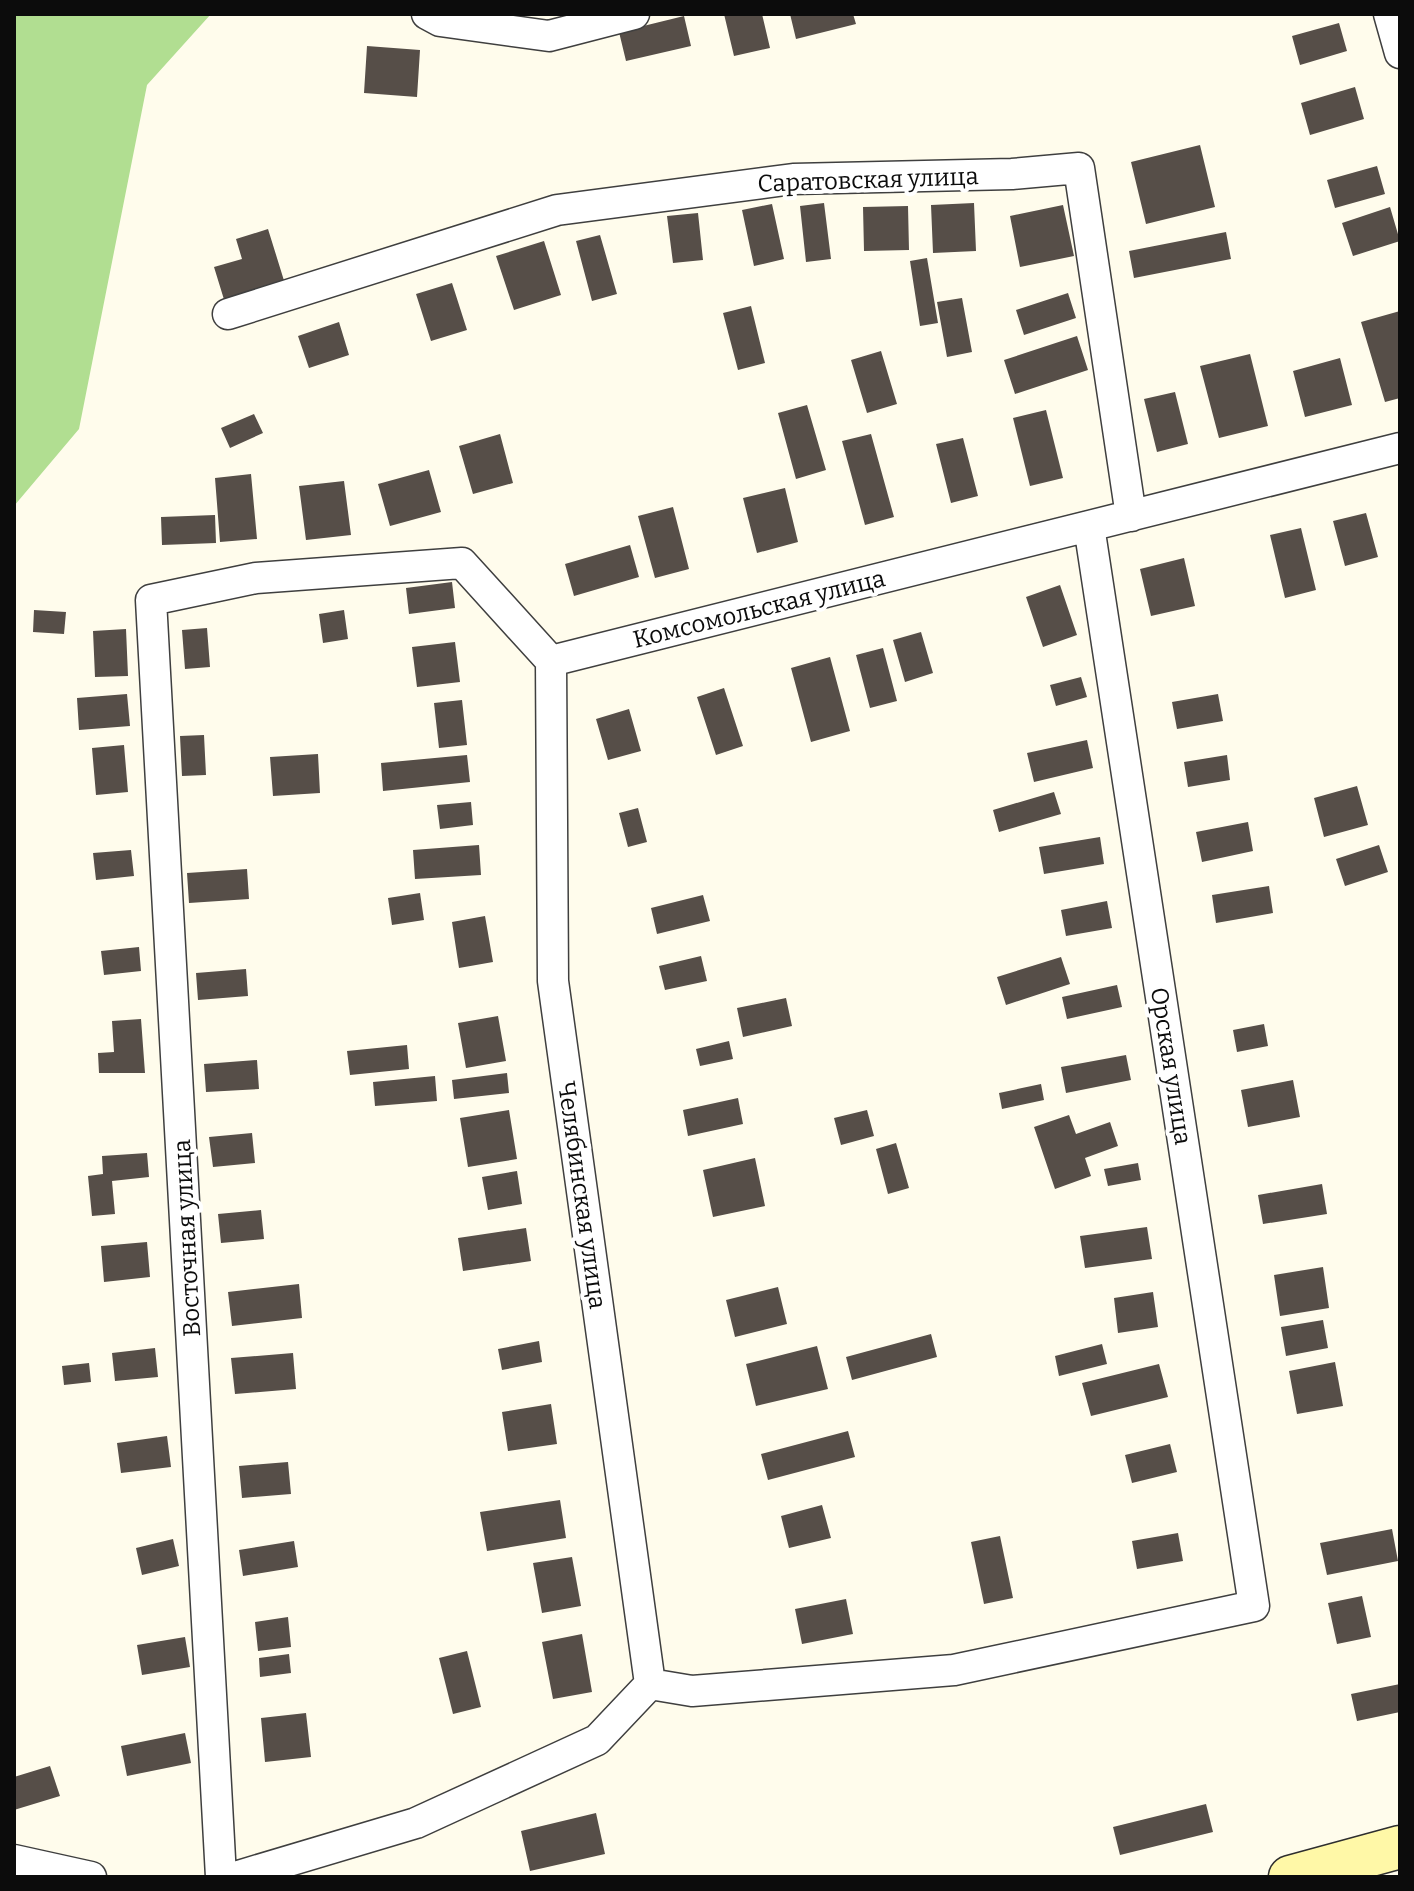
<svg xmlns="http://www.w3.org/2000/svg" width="1414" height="1891" font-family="Bitter,serif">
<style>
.forest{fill:#b1de91}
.building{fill:#564e48}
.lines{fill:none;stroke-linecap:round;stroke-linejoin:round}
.minor-casing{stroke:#3f3f3f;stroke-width:33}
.secondary-casing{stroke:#2e2e2e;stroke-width:45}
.minor{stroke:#fff;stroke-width:30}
.secondary{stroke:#fff8a7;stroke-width:42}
.labels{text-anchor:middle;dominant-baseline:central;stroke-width:8;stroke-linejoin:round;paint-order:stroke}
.street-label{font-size:24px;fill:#0c0c0c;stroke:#fff}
</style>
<rect width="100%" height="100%" fill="#fffcec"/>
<path class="forest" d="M14,14H211L147,85L79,429L14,506Z"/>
<path class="building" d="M724,14H762L770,48L734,56Z
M790,14H853L856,24L796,39Z
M684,16L691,46L626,61L619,32Z
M1339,23L1347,51L1300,65L1292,36Z
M367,46L420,50L417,97L364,93Z
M1355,87L1364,119L1310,135L1301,103Z
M1200,145L1215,207L1146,224L1131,162Z
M1377,166L1385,194L1335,208L1327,180Z
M824,203L831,259L806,262L800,206Z
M974,203L976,251L933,253L931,205Z
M772,204L784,259L754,266L742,210Z
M1063,205L1074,256L1020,267L1010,216Z
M908,206L909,250L864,251L863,207Z
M1390,207L1400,241L1353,256L1342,223Z
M698,213L703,260L673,263L667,216Z
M268,229L286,287L226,306L214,267L242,259L236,239Z
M1226,232L1231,259L1134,278L1129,251Z
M600,235L617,294L592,301L576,241Z
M544,241L561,295L514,310L496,256Z
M927,258L938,323L920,326L910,261Z
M452,283L467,330L431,341L416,294Z
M1068,293L1076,318L1024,335L1016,310Z
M962,298L972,352L947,357L937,302Z
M751,306L765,363L738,370L723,313Z
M1400,311V398L1385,402L1361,322Z
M339,322L349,355L309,368L298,336Z
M1077,336L1088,370L1015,394L1004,360Z
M881,351L897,404L867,413L851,360Z
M1250,354L1268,426L1219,438L1200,366Z
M1340,358L1352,405L1305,417L1293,371Z
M1175,392L1188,444L1157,452L1144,399Z
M807,405L826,470L796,479L778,413Z
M1046,410L1063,478L1030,486L1013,418Z
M254,414L263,433L230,448L221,428Z
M500,434L513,483L473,494L459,446Z
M871,434L894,517L865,525L842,441Z
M963,438L978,496L951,503L936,444Z
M429,470L441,512L390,526L378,484Z
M251,474L257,539L220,542L215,478Z
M344,481L351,535L306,540L299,486Z
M785,488L798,542L757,553L743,498Z
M673,507L689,569L655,578L638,516Z
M1366,513L1378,557L1345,566L1333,521Z
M215,515L216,543L162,545L161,517Z
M1301,528L1316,590L1285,598L1270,535Z
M630,545L639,577L574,596L565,564Z
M1184,558L1195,606L1151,616L1140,569Z
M452,582L455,608L409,614L406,588Z
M1060,585L1077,635L1043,647L1026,597Z
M34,610L66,612L64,634L33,632Z
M344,610L348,639L323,643L319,614Z
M207,628L210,667L185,669L182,630Z
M126,629L128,676L95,677L93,631Z
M921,632L933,673L905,682L893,640Z
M455,642L460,682L417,687L412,647Z
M883,648L897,701L870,708L856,655Z
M830,657L850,731L811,742L791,668Z
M1081,677L1087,697L1056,706L1050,685Z
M724,688L743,746L716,755L697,697Z
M127,694L130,726L79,730L77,698Z
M1218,694L1223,721L1177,729L1172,702Z
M462,700L467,745L439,748L434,703Z
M629,709L641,751L608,760L596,719Z
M204,735L206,775L182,776L180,736Z
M1087,740L1093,768L1034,782L1027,753Z
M124,745L128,792L96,795L92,748Z
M318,754L320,793L273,796L270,757Z
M467,755L470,782L383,791L381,763Z
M1227,755L1230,780L1188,787L1184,762Z
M1357,786L1368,825L1324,837L1314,798Z
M1054,792L1061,814L999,832L993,810Z
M471,802L473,825L440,829L437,805Z
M638,808L647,842L628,847L619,813Z
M1248,822L1253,851L1202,862L1196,832Z
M1100,837L1104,864L1044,874L1039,847Z
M479,845L481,875L415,879L413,850Z
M1379,845L1388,872L1345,886L1336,859Z
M131,850L134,876L96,880L93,853Z
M247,869L249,899L189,903L187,873Z
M1269,886L1273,913L1216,923L1212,895Z
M420,893L424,920L392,925L388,898Z
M703,895L710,921L657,934L651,908Z
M1107,901L1112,928L1066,936L1061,910Z
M485,916L493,962L459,968L452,922Z
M139,947L141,971L104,975L101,951Z
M701,956L707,981L665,990L659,966Z
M1061,957L1070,984L1006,1005L997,977Z
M246,969L248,996L198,1000L196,973Z
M1117,985L1122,1007L1067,1019L1062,997Z
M786,998L792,1026L743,1037L737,1008Z
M498,1016L506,1061L466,1068L458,1023Z
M141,1019L145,1073H99L98,1053L114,1052L112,1021Z
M1264,1024L1268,1046L1237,1052L1233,1030Z
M729,1041L733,1059L700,1066L696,1049Z
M407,1045L409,1069L350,1075L347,1051Z
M1126,1055L1131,1080L1066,1093L1061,1067Z
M257,1060L259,1089L206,1092L204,1064Z
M507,1073L509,1093L454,1099L452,1080Z
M435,1076L437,1101L375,1106L373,1082Z
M1293,1080L1300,1117L1248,1127L1241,1090Z
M1041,1084L1044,1100L1002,1109L999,1093Z
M738,1098L743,1124L688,1136L683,1110Z
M509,1110L517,1159L468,1167L460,1118Z
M867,1110L874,1136L841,1145L834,1118Z
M1069,1115L1076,1134L1110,1122L1118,1146L1085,1158L1091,1176L1055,1189L1034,1127Z
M252,1133L255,1163L213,1167L209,1137Z
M896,1143L909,1188L888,1194L876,1149Z
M147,1153L149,1177L112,1181L115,1214L92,1216L88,1176L103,1174L102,1156Z
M755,1158L765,1206L713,1217L703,1170Z
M1138,1163L1141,1180L1108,1186L1104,1169Z
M517,1171L522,1204L488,1210L482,1177Z
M1322,1184L1327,1214L1263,1224L1258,1195Z
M261,1210L264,1239L221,1243L218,1214Z
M1147,1227L1152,1259L1085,1268L1080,1236Z
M526,1228L531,1261L463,1271L458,1238Z
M147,1242L150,1277L104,1282L101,1246Z
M1323,1267L1329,1308L1280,1316L1274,1275Z
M299,1284L302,1318L232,1326L228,1292Z
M778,1287L787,1324L735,1337L726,1300Z
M1153,1292L1158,1327L1118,1333L1114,1298Z
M1323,1320L1328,1348L1286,1356L1281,1327Z
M931,1334L937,1357L852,1380L846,1357Z
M539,1341L542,1362L502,1370L498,1349Z
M1102,1344L1107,1364L1059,1376L1055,1356Z
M817,1346L828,1389L756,1406L746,1364Z
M155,1348L158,1377L115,1381L112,1353Z
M293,1353L296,1389L235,1394L231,1358Z
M1335,1362L1343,1406L1297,1414L1289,1371Z
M89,1363L91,1382L64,1385L62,1366Z
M1159,1364L1168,1397L1091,1416L1082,1383Z
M551,1404L557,1444L508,1451L502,1412Z
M848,1431L855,1457L768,1480L761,1454Z
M167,1436L171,1467L121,1473L117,1443Z
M1170,1444L1177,1472L1132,1483L1125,1455Z
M288,1462L291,1494L242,1498L239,1466Z
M560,1500L566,1538L487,1551L480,1512Z
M822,1505L831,1538L789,1548L781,1516Z
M1392,1529L1398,1561L1327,1575L1320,1543Z
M1178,1533L1183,1561L1137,1569L1132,1541Z
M1000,1536L1013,1598L984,1604L971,1542Z
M173,1539L179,1566L142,1575L136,1548Z
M294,1541L298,1567L243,1576L239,1550Z
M572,1557L581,1606L542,1613L533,1563Z
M1362,1596L1371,1637L1337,1644L1328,1603Z
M846,1599L853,1634L802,1644L795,1609Z
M288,1617L291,1647L258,1651L255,1622Z
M582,1634L592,1692L553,1699L542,1642Z
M185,1637L190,1667L142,1675L137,1645Z
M467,1651L481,1707L453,1714L439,1658Z
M289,1654L291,1673L260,1677L259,1658Z
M1400,1684V1712L1357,1721L1351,1694Z
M306,1713L311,1757L265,1762L261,1718Z
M185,1733L191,1763L127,1776L121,1746Z
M50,1766L60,1796L14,1810V1777Z
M1206,1804L1213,1832L1120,1855L1113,1827Z
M596,1813L605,1854L530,1871L521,1831Z"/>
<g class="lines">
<defs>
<path id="minor" d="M427,14L440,21L549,36L634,14
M1389,14L1400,53
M228,314L557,210L793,179L1012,174L1079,168L1131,516
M551,661L553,981L650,1684L692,1691L954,1670L1254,1606L1089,526
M14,1860L91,1877
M221,1877L151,600L256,578L462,563L551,661L1400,448
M235,1877L416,1823L597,1740L650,1684"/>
<path id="secondary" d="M1290,1877L1400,1847"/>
</defs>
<use href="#minor" class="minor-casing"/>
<use href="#secondary" class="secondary-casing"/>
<use href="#minor" class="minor"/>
<use href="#secondary" class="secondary"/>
</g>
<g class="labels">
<g class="street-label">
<text transform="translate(868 180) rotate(-2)">Саратовская улица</text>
<text transform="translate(759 609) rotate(-14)">Комсомольская улица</text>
<text transform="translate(1171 1066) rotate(81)">Орская улица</text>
<text transform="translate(582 1195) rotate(82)">Челябинская улица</text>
<text transform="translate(187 1238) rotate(-93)">Восточная улица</text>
</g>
</g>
<rect width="1414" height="1891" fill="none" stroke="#0c0c0c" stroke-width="32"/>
</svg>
